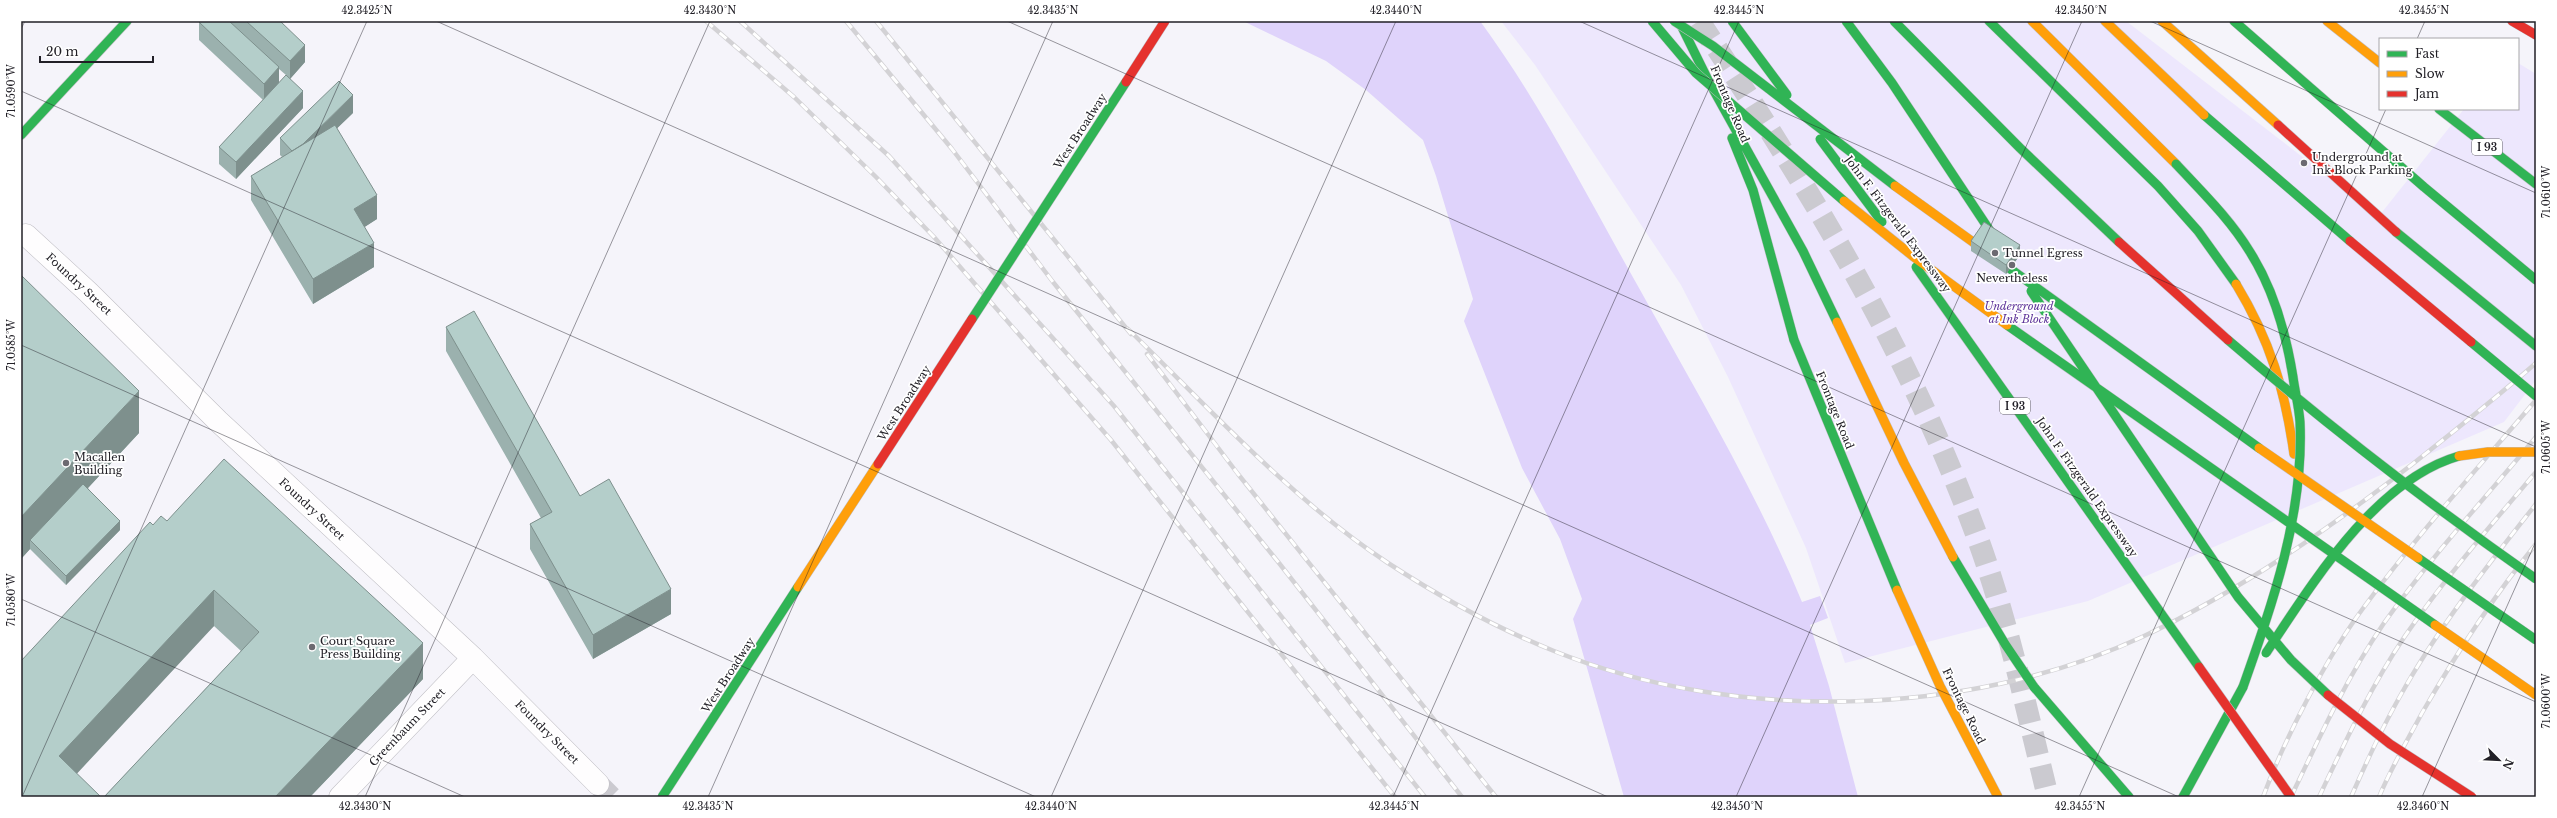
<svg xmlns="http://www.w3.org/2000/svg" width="2557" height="818" font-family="'Libre Baskerville',serif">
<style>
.green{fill:#ede7fd}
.water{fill:#dfd3fb}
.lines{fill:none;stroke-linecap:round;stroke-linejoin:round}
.street-tunnel{stroke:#cbcad0;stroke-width:22;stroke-dasharray:22 11;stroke-linecap:butt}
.highway-tunnel{stroke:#cbcad0;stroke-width:22;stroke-dasharray:22 11;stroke-linecap:butt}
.street-casing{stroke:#c0bfc5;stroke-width:23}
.fast-casing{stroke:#c0bfc5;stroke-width:10}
.slow-casing{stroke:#c0bfc5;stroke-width:10}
.jam-casing{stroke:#c0bfc5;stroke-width:10}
.street{stroke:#fefdfe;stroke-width:22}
.fast{stroke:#30b455;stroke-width:9}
.slow{stroke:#ff9f0a;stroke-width:9}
.jam{stroke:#e5322d;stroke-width:9}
.rail-casing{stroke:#d3d2d5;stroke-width:4.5}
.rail{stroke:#fff;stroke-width:3;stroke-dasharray:9;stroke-linecap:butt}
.fast-bridge-casing{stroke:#c0bfc5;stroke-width:10;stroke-linecap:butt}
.slow-bridge-casing{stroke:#c0bfc5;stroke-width:10;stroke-linecap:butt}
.jam-bridge-casing{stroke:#c0bfc5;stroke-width:10;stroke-linecap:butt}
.fast-bridge{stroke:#30b455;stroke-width:9}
.slow-bridge{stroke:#ff9f0a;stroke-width:9}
.jam-bridge{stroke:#e5322d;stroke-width:9}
.wall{fill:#9bb1ae;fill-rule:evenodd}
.shaded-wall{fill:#7e908d}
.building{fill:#b4ceca;stroke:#7e908d}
.ticks{fill:none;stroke:#222027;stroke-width:1;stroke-opacity:0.45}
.poi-dot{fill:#6c6a71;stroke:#fff;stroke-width:1.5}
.labels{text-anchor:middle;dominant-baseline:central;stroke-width:3.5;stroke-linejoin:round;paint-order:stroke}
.shield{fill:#fff;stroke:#646368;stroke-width:1}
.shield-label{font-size:10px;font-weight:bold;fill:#222027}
.street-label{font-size:11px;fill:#222027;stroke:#fff}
.poi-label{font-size:11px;fill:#222027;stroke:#fff;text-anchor:start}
.park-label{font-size:11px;font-style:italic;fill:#60369b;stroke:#fff}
.neatline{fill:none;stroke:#222027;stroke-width:1.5}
.ticks-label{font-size:10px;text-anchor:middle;fill:#222027}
</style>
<rect width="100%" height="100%" fill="#f5f4fa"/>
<path class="green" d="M1501,21H2126L2379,216L2464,109H2518V63L2536,74V380L2504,422L2088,601L1845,663L1806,548L1728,377L1681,285L1535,65Z"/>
<path class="water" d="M1243,21H1480C1541,104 1588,198 1639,288C1696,391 1757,493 1802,602L1820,596L1828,618L1810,625L1829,686L1858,797H1624L1573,619L1582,599L1560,539L1522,468L1464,321L1473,299L1436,176L1423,140L1366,90L1326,61Z"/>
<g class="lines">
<path class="street-tunnel" d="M598,784L611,797"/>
<path class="highway-tunnel" d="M1699,21C1807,185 1906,345 1975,531C2007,617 2026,708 2048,797"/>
<defs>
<path id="street" d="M26,235L88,292L218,421L473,658L598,784
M340,797L473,658"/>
<path id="fast" d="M1679,21L1709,82
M1989,21L2158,186L2198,231L2236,284
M2234,21L2424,187L2536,280
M1713,89L1803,251L1837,322
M2439,109L2536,184
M2204,115L2350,241
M21,135L127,21
M1732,138L1753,190L1794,340
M2396,232L2536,346
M2034,687L2129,797
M2183,797L2243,687"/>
<path id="slow" d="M2032,21L2176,164
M2105,21L2204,115
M2162,21L2278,125
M2327,21L2380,63
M2236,284C2270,340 2285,390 2294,454"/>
<path id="jam" d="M2512,21L2536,35
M2278,125L2396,232"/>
</defs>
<use href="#street" class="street-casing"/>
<use href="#fast" class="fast-casing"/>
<use href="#slow" class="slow-casing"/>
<use href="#jam" class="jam-casing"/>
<use href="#street" class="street"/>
<use href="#fast" class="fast"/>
<use href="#slow" class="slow"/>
<use href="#jam" class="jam"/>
<defs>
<path id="rail" d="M706,21L794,97L876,177L934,237L1111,440L1395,797
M740,21L889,156L1114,406L1425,797
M846,21L952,149L1053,282L1279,563L1462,797
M876,21L1131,334
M1128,329C1211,410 1291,499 1388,563C1440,597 1496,628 1554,651C1733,723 1967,718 2142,637C2238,592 2326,531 2410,466C2453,432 2495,399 2536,363
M1147,354L1238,474L1496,797
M2263,797C2285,738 2326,658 2364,607C2417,535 2478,468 2536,400
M2291,797C2319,738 2347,677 2384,623C2430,558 2485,498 2536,437
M2319,797C2345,742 2371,686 2405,636C2445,578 2491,525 2536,472
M2351,797C2366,763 2381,730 2399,698C2437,629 2487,566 2536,504
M2379,797C2391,768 2407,741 2422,713C2456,654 2493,597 2536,544"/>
</defs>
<use href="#rail" class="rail-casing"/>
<use href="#rail" class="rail"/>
<defs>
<path id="fast-bridge" d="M1652,21L1696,73L1844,201
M1674,21L1713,46L1895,186
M1732,21L1787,95
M1846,21L1892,83L2000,246
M1894,21L2020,148L2119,242
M1820,139L1882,222
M2176,164C2202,192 2230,219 2250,252C2274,290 2286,333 2293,377C2295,392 2299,407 2300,422C2304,514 2273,602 2243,687
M1998,260L2259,448
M1916,267L2199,667
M2031,291L2238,597L2291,660L2328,695
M972,319L1126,82
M2007,325L2435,625
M1794,340L1897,590
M2228,340C2327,425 2429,504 2536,579
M2471,342L2536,396
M1953,557L2005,644L2034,687
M2418,558L2536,640
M2266,653C2312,584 2375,480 2459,456
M662,797L798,587"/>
<path id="slow-bridge" d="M1895,186L1998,260
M1844,201L1914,257L2007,325
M1837,322L1904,463L1953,557
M2259,448L2418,558
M2459,456L2488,452H2536
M798,587L878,464
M1897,590L1940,686L1998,797
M2435,625L2536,695"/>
<path id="jam-bridge" d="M1126,82L1165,21
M2350,241L2471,342
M2119,242L2228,340
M878,464L972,319
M2199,667L2291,797
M2328,695L2390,744L2472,797"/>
</defs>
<use href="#fast-bridge" class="fast-bridge-casing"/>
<use href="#slow-bridge" class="slow-bridge-casing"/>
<use href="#jam-bridge" class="jam-bridge-casing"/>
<use href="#fast-bridge" class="fast-bridge"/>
<use href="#slow-bridge" class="slow-bridge"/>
<use href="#jam-bridge" class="jam-bridge"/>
</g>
<path class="wall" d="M200,21H280L305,62L290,79L303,108L236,179L219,164V147L263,100L199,40V22ZM279,69L286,75L279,83Z
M353,113L337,128L377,219L364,227L374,267L313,304L251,200V176L282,157L280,155V138Z
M1971,241L2020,255L2006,274L1971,251Z
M21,275L139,433L88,488L120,530L66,585L30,549L21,559Z
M446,327L580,496L671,614L593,659L530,549V524L541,518L446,351Z
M167,521L423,679L310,797H104L241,651L214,626L21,797Z"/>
<path class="shaded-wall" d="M305,45V62L290,79V61Z
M279,67V85L264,101V84Z
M303,91V108L236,179V162Z
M353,95V113L294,170V153Z
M377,195V219L354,234V209Z
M374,243V267L313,304V279Z
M2020,245V255L2006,274V265Z
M139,391V433L35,545L30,540V549L21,559V517Z
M120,521V530L66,585V576Z
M671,589V614L593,659V635Z
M214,590V626L59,793V756Z
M423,643V679L310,797H275Z"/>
<path class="building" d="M200,21H229L279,67L264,84L199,22Z
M246,21H280L305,45L290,61Z
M286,75L303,91L236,162L219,147Z
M339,81L353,95L303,144L292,151L280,138Z
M335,125L377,195L354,209L374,243L313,279L251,176Z
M1984,222L2020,245L2006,265L1971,241Z
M21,275L139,391L21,517Z
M474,311L580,496L609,479L671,589L593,635L530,524L552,512L446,327Z
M224,459L423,643L275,797H104L259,632L214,590L59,756L101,797H21V661L150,522L153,525L161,516L167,521Z
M83,484L120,521L66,576L30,540Z"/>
<path class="ticks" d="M436,21L2179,797M1007,21L2536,702M1579,21L2536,447M2150,21L2536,193M21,29L25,21M2417,39L2425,21M21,91L1608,797M21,345L1036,797M21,599L465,797M22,797L367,21M365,797L710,21M708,797L1053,21M1051,797L1396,21M1393,797L1739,21M1736,797L2082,21M2079,797L2386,109M2422,797L2536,541"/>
<g class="poi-dot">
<circle cx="2304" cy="163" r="4"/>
<circle cx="1995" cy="253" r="4"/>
<circle cx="2012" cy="265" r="4"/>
<circle cx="66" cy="463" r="4"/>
<circle cx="312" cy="647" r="4"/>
</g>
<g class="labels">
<g class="shield">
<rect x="2472" y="139" width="30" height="16" rx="3"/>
<rect x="2000" y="398" width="30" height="16" rx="3"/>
</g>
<g class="shield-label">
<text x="2487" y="147">I 93</text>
<text x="2015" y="406">I 93</text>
</g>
<g class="street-label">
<text transform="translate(1730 104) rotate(67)">Frontage Road</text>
<text transform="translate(1080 131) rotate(-57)">West Broadway</text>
<text transform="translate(1898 224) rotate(53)">John F. Fitzgerald Expressway</text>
<text transform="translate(79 284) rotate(43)">Foundry Street</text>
<text transform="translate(904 403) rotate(-57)">West Broadway</text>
<text transform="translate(1835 410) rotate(68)">Frontage Road</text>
<text transform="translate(2087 487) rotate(55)">John F. Fitzgerald Expressway</text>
<text transform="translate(312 509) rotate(43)">Foundry Street</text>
<text transform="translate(728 675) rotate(-57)">West Broadway</text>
<text transform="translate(1964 706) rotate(64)">Frontage Road</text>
<text transform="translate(407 727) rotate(-46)">Greenbaum Street</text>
<text transform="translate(547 732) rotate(45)">Foundry Street</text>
</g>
<g class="poi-label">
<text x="2312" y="157">Underground at<tspan x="2312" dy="13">Ink Block Parking</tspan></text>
<text x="2003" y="253">Tunnel Egress</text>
<text x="2012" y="278" text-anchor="middle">Nevertheless</text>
<text x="74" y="457">Macallen<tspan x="74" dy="13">Building</tspan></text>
<text x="320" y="641">Court Square<tspan x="320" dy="13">Press Building</tspan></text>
</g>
<g class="park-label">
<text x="2019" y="306">Underground<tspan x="2019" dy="13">at Ink Block</tspan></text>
</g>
</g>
<rect width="2557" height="818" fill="none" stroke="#ffffff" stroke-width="44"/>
<rect x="2379" y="38" width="140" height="72" fill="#ffffff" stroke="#a7a6a9"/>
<rect x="2387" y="51" width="20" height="6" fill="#30b455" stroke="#a7a6a9"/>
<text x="2415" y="58" font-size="12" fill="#222027">Fast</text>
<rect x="2387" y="71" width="20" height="6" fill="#ff9f0a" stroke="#a7a6a9"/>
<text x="2415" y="78" font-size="12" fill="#222027">Slow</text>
<rect x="2387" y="91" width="20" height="6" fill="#e5322d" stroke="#a7a6a9"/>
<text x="2415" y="98" font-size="12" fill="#222027">Jam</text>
<g transform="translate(2499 760) rotate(114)" stroke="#ffffff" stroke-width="3" paint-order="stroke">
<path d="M0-3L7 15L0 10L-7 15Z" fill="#222027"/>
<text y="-6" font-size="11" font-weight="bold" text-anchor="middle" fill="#222027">N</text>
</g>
<path d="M40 56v6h113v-6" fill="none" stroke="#222027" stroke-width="2"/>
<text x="46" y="56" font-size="12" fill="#222027" stroke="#ffffff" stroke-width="3" paint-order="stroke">20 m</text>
<rect x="22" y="22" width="2513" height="774" class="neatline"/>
<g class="ticks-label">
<text x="367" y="14">42.3425°N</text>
<text x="710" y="14">42.3430°N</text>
<text x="1053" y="14">42.3435°N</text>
<text x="1396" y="14">42.3440°N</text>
<text x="1739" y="14">42.3445°N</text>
<text x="2081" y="14">42.3450°N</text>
<text x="2424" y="14">42.3455°N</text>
<text transform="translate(11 91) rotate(-90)" y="4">71.0590°W</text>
<text transform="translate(2546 192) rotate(-90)" y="4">71.0610°W</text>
<text transform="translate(11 345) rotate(-90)" y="4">71.0585°W</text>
<text transform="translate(2546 447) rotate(-90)" y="4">71.0605°W</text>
<text transform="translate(11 600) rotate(-90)" y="4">71.0580°W</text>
<text transform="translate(2546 701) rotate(-90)" y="4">71.0600°W</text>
<text x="365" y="810">42.3430°N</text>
<text x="708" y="810">42.3435°N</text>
<text x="1051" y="810">42.3440°N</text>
<text x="1394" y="810">42.3445°N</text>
<text x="1737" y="810">42.3450°N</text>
<text x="2080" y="810">42.3455°N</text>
<text x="2423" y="810">42.3460°N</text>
</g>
</svg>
